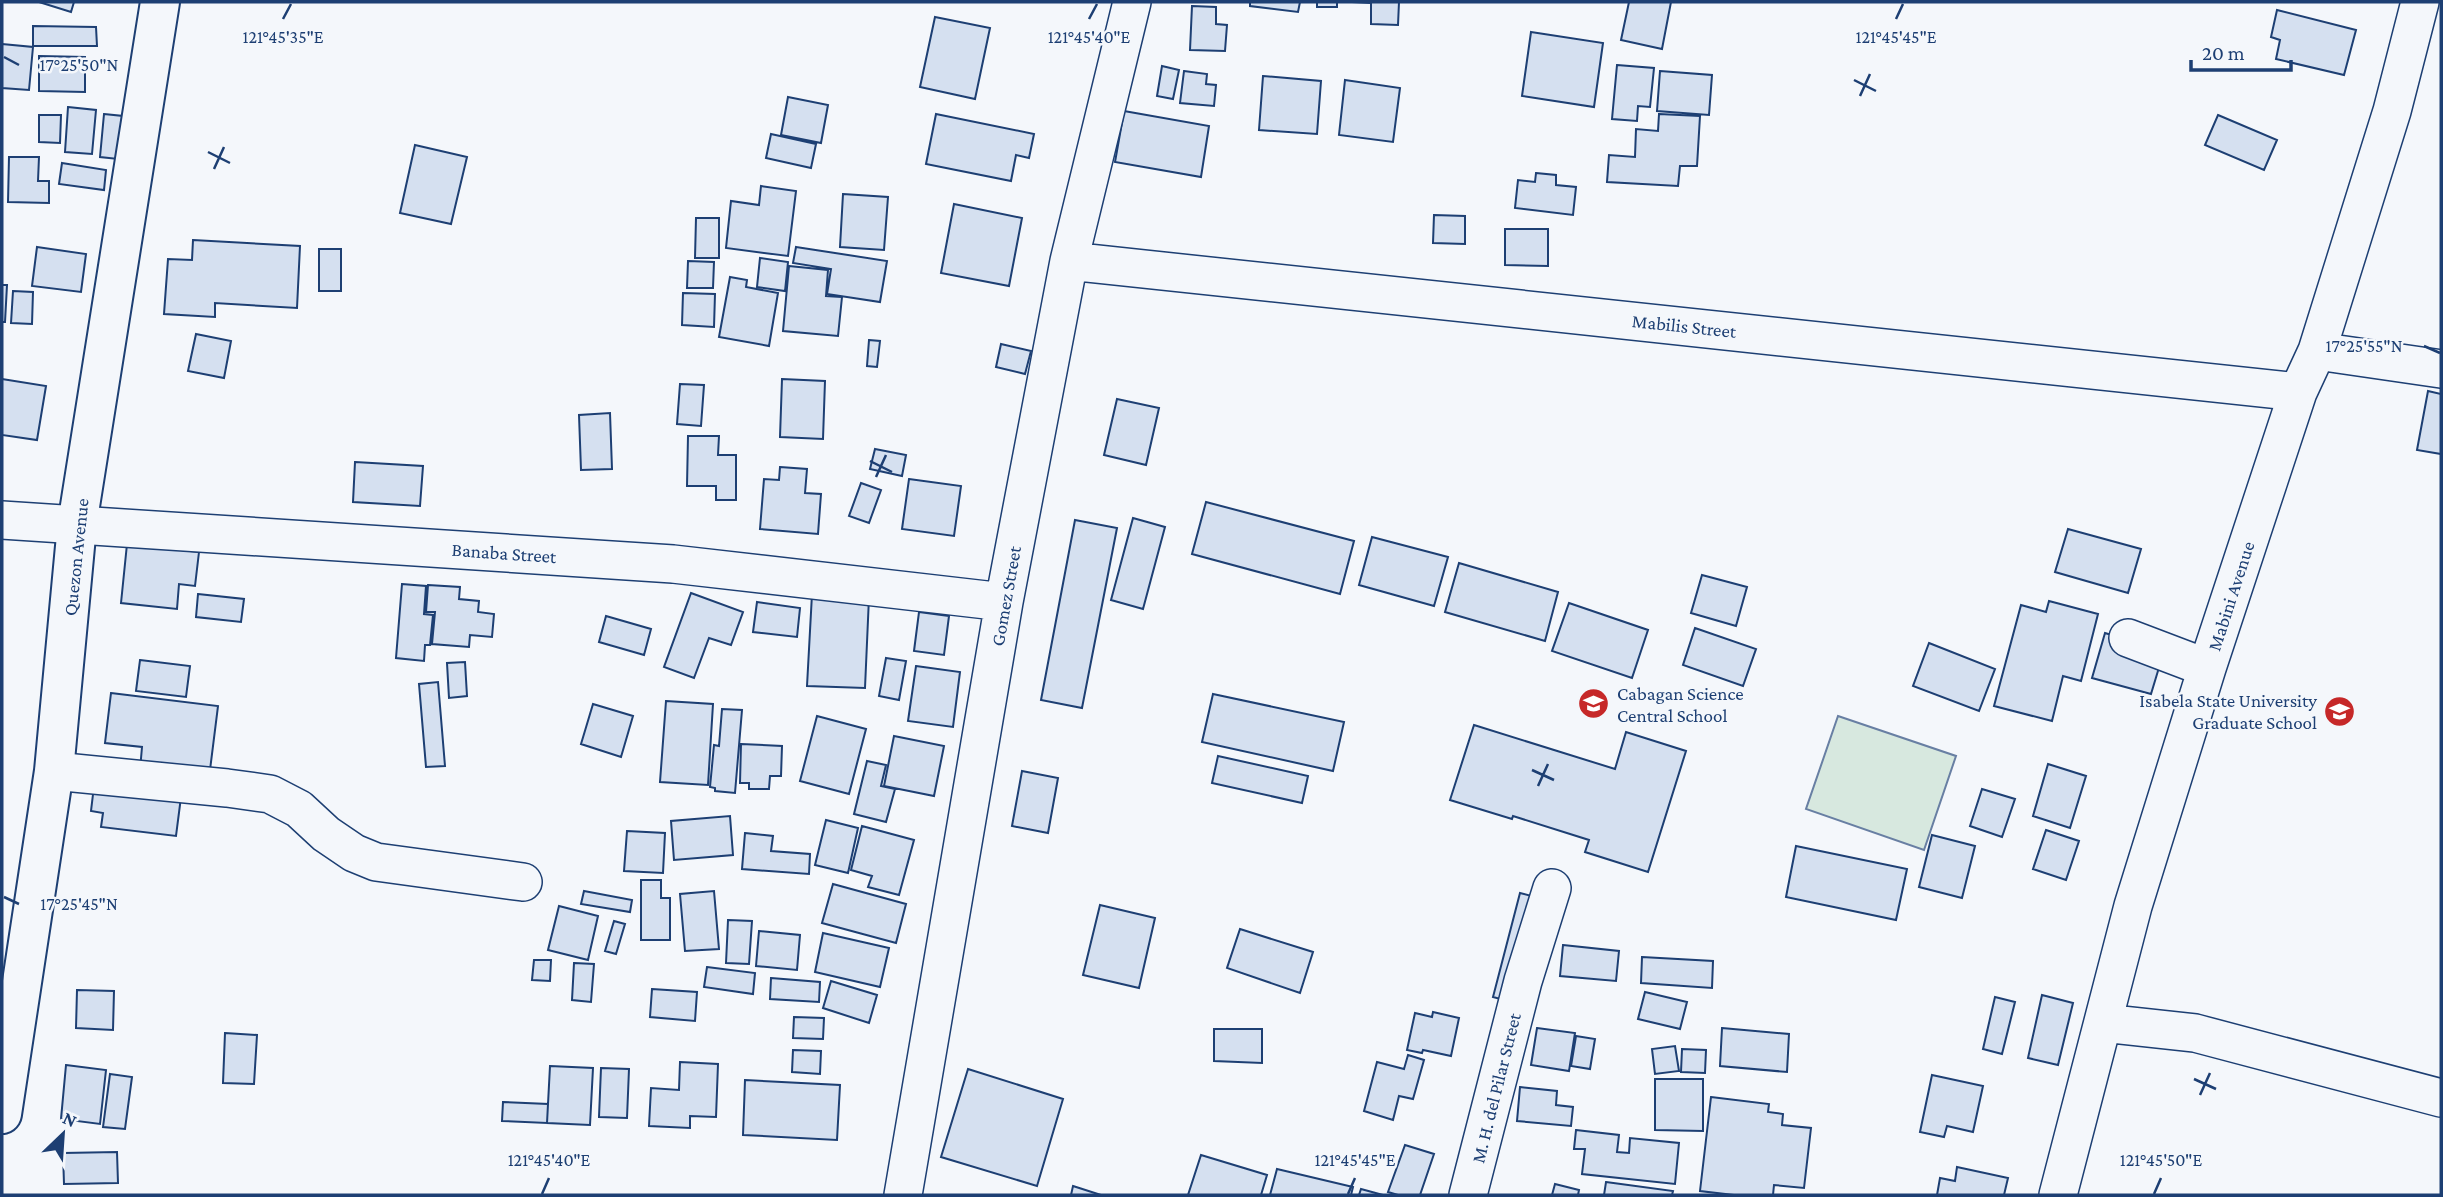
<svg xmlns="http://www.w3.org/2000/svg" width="2443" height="1197" font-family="'Crimson Pro',serif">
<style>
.green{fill:#d7e8df;stroke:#687fa3;stroke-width:2}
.building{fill:#d5e0f0;stroke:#1d3f73;stroke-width:2}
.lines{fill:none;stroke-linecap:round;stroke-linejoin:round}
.minor-casing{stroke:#1d3f73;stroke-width:40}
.major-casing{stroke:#1d3f73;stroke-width:42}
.minor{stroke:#f4f7fb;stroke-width:37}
.major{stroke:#f4f7fb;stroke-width:38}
.ticks{fill:none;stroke:#1d3f73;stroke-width:2.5}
.labels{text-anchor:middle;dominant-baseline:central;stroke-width:5;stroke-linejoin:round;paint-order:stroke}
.street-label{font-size:19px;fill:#1d3f73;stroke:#f4f7fb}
.poi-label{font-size:19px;fill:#1d3f73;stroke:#f4f7fb;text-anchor:start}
.ticks-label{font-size:18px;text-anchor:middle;fill:#1d3f73;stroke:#f4f7fb;stroke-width:5;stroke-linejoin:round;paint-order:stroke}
</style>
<rect width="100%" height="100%" fill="#f4f7fb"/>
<path class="green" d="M1838,716L1956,756L1924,850L1806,809Z"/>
<path class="building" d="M39,2H74L71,12Z
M1250,2H1300L1298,12L1250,6Z
M1317,2H1337V7H1317Z
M1352,2H1399L1398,25L1371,24V3Z
M1629,2H1671L1662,49L1621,40Z
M1192,6L1216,7V24L1227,25L1225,51L1190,50Z
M2277,10L2356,30L2344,75L2276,59L2280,40L2271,37Z
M935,17L990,28L975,99L920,87Z
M33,26L96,27L97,46H33Z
M1531,32L1603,43L1594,107L1522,96Z
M2,44L33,47L29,90L2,88Z
M39,56L85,57V92L39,91Z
M1617,65L1654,68L1650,107L1638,106L1637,121L1612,119Z
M1162,66L1179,70L1173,99L1157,96Z
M1184,71L1207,74L1206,84L1216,85L1214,106L1180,103Z
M1660,71L1712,75L1709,115L1657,111Z
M1263,76L1321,81L1317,134L1259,130Z
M1345,80L1400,88L1393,142L1339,135Z
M788,97L828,105L821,143L781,135Z
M68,107L96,110L92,154L65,152Z
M1124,111L1209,126L1201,177L1115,162Z
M104,114L123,116L118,159L100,157Z
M936,114L1034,134L1029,158L1016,155L1011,181L926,164Z
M1659,114L1700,116L1697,166H1680L1678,186L1607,182L1609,155L1635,157L1636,129L1658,131Z
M39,115H61L60,143L39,142Z
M2218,115L2277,140L2264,170L2205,145Z
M771,134L816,144L811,168L766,158Z
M415,145L467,157L451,224L400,213Z
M9,157H39L38,181H49V203L8,202Z
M62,163L106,170L104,190L59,184Z
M1536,173L1556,175V185L1576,187L1573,215L1515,208L1518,180L1535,182Z
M761,186L796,191L788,256L726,248L731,201L759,205Z
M843,194L888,197L884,250L840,247Z
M954,204L1022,218L1009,286L941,273Z
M1434,215L1465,216V244L1433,243Z
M696,218H719V258H695Z
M1505,229H1548V266L1505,265Z
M193,240L300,246L297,308L215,303V317L164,314L168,259L192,260Z
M37,247L86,254L81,292L32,286Z
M796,247L887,261L880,302L827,294L831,269L793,263Z
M319,249H341V291H319Z
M760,258L788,262L785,291L757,287Z
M688,261L714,262L713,288H687Z
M789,266L828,270L826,296L842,297L838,336L783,331Z
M730,277L747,280L746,287L778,293L769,346L719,337Z
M2,285H7L5,322H2Z
M13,291L33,292L32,324L11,323Z
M683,293L715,294L714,327L682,325Z
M196,334L231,341L224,378L188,371Z
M869,340L880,341L877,367L867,366Z
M1001,344L1031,351L1025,374L996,367Z
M2,379L46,386L37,440L2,435Z
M782,379L825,381L823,439L780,437Z
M680,384L704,385L701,426L677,424Z
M2428,391L2441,394V454L2417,450Z
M1117,399L1159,408L1146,465L1104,455Z
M610,413L612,469L581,470L579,415Z
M688,436H719L718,455H736V500H716V486H687Z
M875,449L906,455L902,476L870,469Z
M355,462L423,466L420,506L353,502Z
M780,467L807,469L805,493L821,494L818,534L760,529L764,479L779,480Z
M909,479L961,486L954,536L902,529Z
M861,483L881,490L869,523L849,516Z
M1206,502L1354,541L1340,594L1192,554Z
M1133,518L1165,527L1143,609L1111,600Z
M1075,520L1117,528L1082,708L1041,700Z
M2068,529L2141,549L2128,593L2055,572Z
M1372,537L1448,557L1434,606L1359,585Z
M127,544L199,552L195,586L179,584L177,609L121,603Z
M1459,563L1558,592L1545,641L1445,612Z
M1702,575L1747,587L1736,626L1691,613Z
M402,584L426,586L424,614L433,615L430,645H425L424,661L396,658Z
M428,585L460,587L459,599L479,601L478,612L494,614L492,637L470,635L469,647L432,644L435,612H426Z
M691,593L743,612L731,645L709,638L694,678L664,667Z
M198,594L244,599L241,622L196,617Z
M812,594L869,597L865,688L807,686Z
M2049,601L2098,614L2081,681L2063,676L2052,721L1994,706L2021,605L2046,612Z
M757,602L800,608L797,637L753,632Z
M1569,603L1648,630L1632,678L1552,651Z
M919,612L949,616L944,655L914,651Z
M606,616L651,629L644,655L599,642Z
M1695,628L1756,649L1743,686L1683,665Z
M2105,633L2164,651L2151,694L2092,678Z
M1929,643L1995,669L1979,711L1913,686Z
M886,658L906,661L899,700L879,696Z
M140,660L190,666L186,697L136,691Z
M465,662L467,696L449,698L447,663Z
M916,666L960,672L953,727L908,721Z
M438,682L445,766L426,767L419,684Z
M111,693L218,706L209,778L140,770L142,747L105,743Z
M1213,694L1344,722L1333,771L1202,742Z
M666,701L713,704L708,785L660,782Z
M593,704L633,716L621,757L581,744Z
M722,709L742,710L735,793L715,791V788L710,787L714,745L719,746Z
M817,716L866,729L849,794L800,781Z
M1474,725L1615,769L1626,732L1686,751L1648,872L1585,852L1589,840L1513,816L1512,819L1450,800Z
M894,736L944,746L934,796L884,786Z
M741,744L782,746L781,776H770L769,789H749V783H740Z
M1218,756L1308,776L1302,803L1212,783Z
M867,761L886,765L881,786L895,789L886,822L854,814Z
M2048,764L2086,776L2070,828L2033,816Z
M1022,771L1058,778L1048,833L1012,826Z
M94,786L181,797L176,836L101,827L103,813L91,811Z
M1982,789L2015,799L2002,837L1970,826Z
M730,816L733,855L674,860L671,821Z
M826,820L858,828L848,873L815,865Z
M862,826L914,840L899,895L868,887L872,876L851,870Z
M2046,830L2079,841L2066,880L2033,869Z
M627,831L665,833L663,873L624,871Z
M745,833L773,836L771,851L810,854L809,874L742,869Z
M1932,835L1975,846L1962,898L1919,887Z
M1796,846L1907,869L1896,920L1786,897Z
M641,880H661V898H670V940H641Z
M833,884L906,904L896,943L822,923Z
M584,891L632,900L630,912L581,904Z
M714,891L719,949L685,951L680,894Z
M1520,893L1554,902L1527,1006L1493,997Z
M1100,905L1155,918L1139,988L1083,975Z
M559,906L598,916L588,960L548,950Z
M728,920L752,921L749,964L726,963Z
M614,921L625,924L616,954L605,951Z
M1240,929L1313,952L1300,993L1227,968Z
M759,931L800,935L797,970L756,966Z
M823,933L889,948L880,987L815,972Z
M1563,945L1619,951L1616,981L1560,976Z
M1642,957L1713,961L1712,988L1641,983Z
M534,960H551L550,981L532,980Z
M574,963L594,964L591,1002L572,1000Z
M707,967L755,973L753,994L704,987Z
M771,978L820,982L819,1002L770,999Z
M831,981L877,995L869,1023L823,1008Z
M652,989L697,992L695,1021L650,1017Z
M77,990L114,991L113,1030L76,1028Z
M1645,992L1687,1002L1680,1029L1638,1019Z
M2042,995L2073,1003L2058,1065L2028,1058Z
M1995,997L2015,1002L2002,1054L1983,1049Z
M1433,1012L1459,1018L1451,1056L1423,1050L1422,1053L1407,1050L1415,1013L1432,1017Z
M794,1017L824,1018L823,1039L793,1038Z
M1537,1028L1575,1033L1569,1071L1531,1065Z
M1722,1028L1789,1034L1787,1072L1720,1066Z
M1214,1029H1262V1063L1214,1061Z
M225,1033L257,1035L254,1084L223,1083Z
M1576,1036L1595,1039L1590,1069L1571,1066Z
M1675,1046L1679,1071L1655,1074L1652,1049Z
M1682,1049L1706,1050L1705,1073L1681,1072Z
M793,1050L821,1051L820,1074L792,1072Z
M1408,1055L1424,1060L1413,1099L1399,1096L1393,1120L1364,1111L1377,1062L1404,1069Z
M680,1062L718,1064L716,1117L690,1116V1128L649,1126L651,1088L679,1090Z
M66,1065L106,1070L100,1124L61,1119Z
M550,1066L593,1068L590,1125L547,1123Z
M601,1068L629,1069L627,1118L599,1117Z
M968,1069L1063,1099L1037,1186L941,1157Z
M110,1074L132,1077L125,1129L103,1127Z
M1932,1075L1983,1086L1973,1132L1947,1126L1944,1137L1920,1132Z
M1655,1079H1703V1131L1655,1130Z
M745,1080L840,1085L837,1140L743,1135Z
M1520,1087L1557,1091L1556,1105L1573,1107L1571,1126L1517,1121Z
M1711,1097L1769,1104L1768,1112L1783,1114L1782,1125L1811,1128L1804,1188L1774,1185L1773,1195H1734L1700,1191Z
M503,1102L548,1104L547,1123L502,1121Z
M1576,1130L1619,1135L1617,1152L1629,1153L1630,1138L1679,1143L1675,1184L1582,1174L1585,1149H1574Z
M1405,1145L1434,1154L1420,1195H1398L1388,1192Z
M117,1152L118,1183L64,1184L63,1153Z
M1201,1155L1267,1175L1261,1195H1188Z
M1957,1167L2008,1178L2004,1195H1937L1940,1178L1955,1181Z
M1277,1169L1353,1187L1351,1195H1270Z
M1606,1182L1673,1191L1672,1195H1604Z
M1555,1184L1579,1190L1578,1195H1552Z
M1073,1186L1101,1195H1071Z
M1361,1189L1383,1195H1359Z"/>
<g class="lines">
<defs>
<path id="minor" d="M1069,261L2298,392
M2317,351L2441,369
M2,520L673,564L1004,602
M2128,638L2207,668
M54,771L227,788L270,794L299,809L326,834L354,853L376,862L523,882
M2103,1023L2195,1033L2441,1098
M903,1195L1004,602L1069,261L1132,2
M1468,1195L1523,981L1552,888
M2058,1195L2133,906L2207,668L2298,392L2317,351L2392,111L2420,2"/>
<path id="major" d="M2,1114L54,771L77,525L160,2"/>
</defs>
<use href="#minor" class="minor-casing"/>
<use href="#major" class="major-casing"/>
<use href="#minor" class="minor"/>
<use href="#major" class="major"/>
</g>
<path class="ticks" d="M283,19L291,4M1089,19L1097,4M1896,19L1903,4M4,57L19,65M1854,80L1876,91M1860,96L1870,74M208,152L230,163M214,169L224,147M2424,346L2440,353M870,461L892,472M876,477L886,455M1532,770L1554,780M1538,786L1548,764M4,897L19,904M2194,1079L2216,1089M2200,1095L2210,1073M542,1194L549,1178M1348,1194L1355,1178M2154,1194L2161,1178"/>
<defs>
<symbol id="school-disc" viewBox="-11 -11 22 22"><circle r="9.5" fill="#c62828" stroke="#f4f7fb"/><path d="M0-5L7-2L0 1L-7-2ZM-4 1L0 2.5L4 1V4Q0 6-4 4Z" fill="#fff"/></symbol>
<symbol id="university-disc" viewBox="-11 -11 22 22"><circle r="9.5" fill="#c62828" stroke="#f4f7fb"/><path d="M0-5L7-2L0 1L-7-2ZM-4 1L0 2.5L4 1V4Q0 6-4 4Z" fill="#fff"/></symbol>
</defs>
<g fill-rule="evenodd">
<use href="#school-disc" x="1576" y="686" width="35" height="35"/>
<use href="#university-disc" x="2322" y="694" width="35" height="35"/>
</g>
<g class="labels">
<g class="street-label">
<text transform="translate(1684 326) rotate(6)">Mabilis Street</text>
<text transform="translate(504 553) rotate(4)">Banaba Street</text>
<text transform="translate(76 557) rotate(-84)">Quezon Avenue</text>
<text transform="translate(1006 596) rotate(-80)">Gomez Street</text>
<text transform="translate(2231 596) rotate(-72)">Mabini Avenue</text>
<text transform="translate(1496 1088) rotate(-76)">M. H. del Pilar Street</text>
</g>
<g class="poi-label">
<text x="1617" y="693">Cabagan Science<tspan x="1617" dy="22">Central School</tspan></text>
<text x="2317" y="700" text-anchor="end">Isabela State University<tspan x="2317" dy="22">Graduate School</tspan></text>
</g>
</g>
<g class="ticks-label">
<text x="283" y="43">121°45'35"E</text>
<text x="1089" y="43">121°45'40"E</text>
<text x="1896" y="43">121°45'45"E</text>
<text x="79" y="71">17°25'50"N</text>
<text x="2364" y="352">17°25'55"N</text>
<text x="79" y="910">17°25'45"N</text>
<text x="549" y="1166">121°45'40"E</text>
<text x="1355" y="1166">121°45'45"E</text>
<text x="2161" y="1166">121°45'50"E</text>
</g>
<rect width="2443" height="1197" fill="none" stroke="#1d3f73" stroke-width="7"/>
<g transform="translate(63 1134) rotate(25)" stroke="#f4f7fb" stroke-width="5" paint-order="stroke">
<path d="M0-5L12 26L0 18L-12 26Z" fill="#1d3f73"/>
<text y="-10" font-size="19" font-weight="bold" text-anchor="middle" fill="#1d3f73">N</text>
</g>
<path d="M2191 60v10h100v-10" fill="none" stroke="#1d3f73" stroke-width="3.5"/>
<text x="2202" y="60" font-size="21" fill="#1d3f73" stroke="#f4f7fb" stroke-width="5" paint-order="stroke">20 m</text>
</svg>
